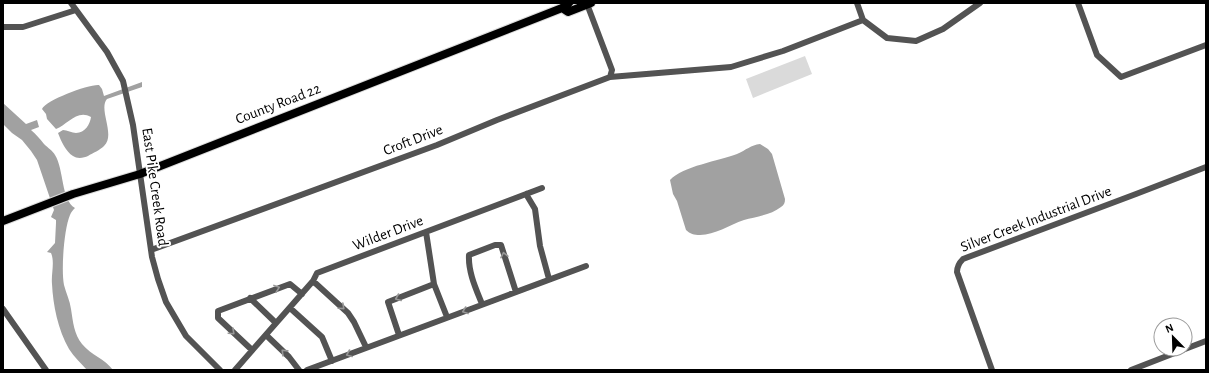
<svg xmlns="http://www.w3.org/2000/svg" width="1209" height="373" font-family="'Alegreya Sans',sans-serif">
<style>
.green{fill:#dadada}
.water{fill:#a1a1a1}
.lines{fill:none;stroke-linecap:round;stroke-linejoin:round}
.major-casing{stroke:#dbdbdb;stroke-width:10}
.minor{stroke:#535353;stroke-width:6}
.major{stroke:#000;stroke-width:8}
.oneway{stroke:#989898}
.labels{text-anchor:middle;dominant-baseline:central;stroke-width:4;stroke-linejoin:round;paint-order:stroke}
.street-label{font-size:15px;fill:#000;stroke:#fff}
</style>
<rect width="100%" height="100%" fill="#fff"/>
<path class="green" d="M805,56L812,74L753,98L746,79Z"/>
<path class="water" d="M142,82V87L107,99C98,109 116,135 104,146C100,150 93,153 88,156C84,158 77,159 73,156C66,152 61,141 58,133L63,130C67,130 72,133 76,133C85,133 90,124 91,117C77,109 67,125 56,129L47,119L46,114L42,109C46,100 89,84 99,85L102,89L104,96Z
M3,103L26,124L37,120L39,127L31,130C36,134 40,139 44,144C48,148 53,151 55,155C64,169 61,200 75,208C73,210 71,212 70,215C64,229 61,270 64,285C66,293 70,301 71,309C73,322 74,334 82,344C91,355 105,359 113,370H87C81,363 74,357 69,349C58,330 53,305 52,284C51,274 55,262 51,253L47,252L55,243L56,223V220L51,217L54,210L37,160L31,151L22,140L12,133L3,124Z
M760,144L768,149L772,154L785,199C785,203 784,205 781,207C771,215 755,217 744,220C729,225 715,235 700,235C694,235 690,234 686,230L677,201L673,194L670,180C683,166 719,161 737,154C746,150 751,145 760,144Z"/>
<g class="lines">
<defs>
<path id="major" d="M562,8L568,12L591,3
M3,221L73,194L140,174L562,8L569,3"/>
</defs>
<use href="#major" class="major-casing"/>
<path class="minor" d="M71,3L107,52L123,81L133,125L152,257L158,279L166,302L186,336L220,370
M857,3L863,20L887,38L916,41L943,29L980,3
M1078,3L1097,55L1121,77L1206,45
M3,27H23L76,10
M610,77L731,67L783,51L863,20
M526,194L535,209L540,246L549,279
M426,232L434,284L447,317
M151,250L437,145L497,120L610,77L612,70L587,4
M313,281L348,313L354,322L366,347
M250,298L276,323
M482,304C476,289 468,272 469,255L495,245H501L516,292
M290,308L322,337L332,361
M3,309L46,370
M266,335L289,357L299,370
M399,335L388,302L434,284
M1185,349L1206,341
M252,350L218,318V311L290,284L302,294
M235,370L313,281L317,273L542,188
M307,370L586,266
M992,370L957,272C957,266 959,263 963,259L1136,194L1206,167
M1131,370L1185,349"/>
<use href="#major" class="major"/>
</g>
<defs><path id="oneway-chevron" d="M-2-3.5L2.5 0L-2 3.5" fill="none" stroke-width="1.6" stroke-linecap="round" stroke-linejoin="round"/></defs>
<g class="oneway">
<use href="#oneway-chevron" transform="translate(504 255) rotate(-102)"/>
<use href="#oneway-chevron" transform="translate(277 288) rotate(-20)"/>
<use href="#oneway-chevron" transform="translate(398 298) rotate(158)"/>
<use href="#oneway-chevron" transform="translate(342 307) rotate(42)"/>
<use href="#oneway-chevron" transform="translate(465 311) rotate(160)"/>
<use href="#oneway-chevron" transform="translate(232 332) rotate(43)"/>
<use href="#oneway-chevron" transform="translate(284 352) rotate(-136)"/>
<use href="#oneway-chevron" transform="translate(349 354) rotate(158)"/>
</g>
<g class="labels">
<g class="street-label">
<text transform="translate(278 104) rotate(-21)">County Road 22</text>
<text transform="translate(413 140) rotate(-21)">Croft Drive</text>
<text transform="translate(155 187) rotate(82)">East Pike Creek Road</text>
<text transform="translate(1036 219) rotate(-21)">Silver Creek Industrial Drive</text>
<text transform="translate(388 233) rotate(-21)">Wilder Drive</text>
</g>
</g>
<rect width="1209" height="373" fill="none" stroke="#000000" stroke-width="8"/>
<g transform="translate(1173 337) rotate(337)"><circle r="19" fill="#ffffff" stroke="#999999"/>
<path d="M0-3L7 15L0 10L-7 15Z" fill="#000000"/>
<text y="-6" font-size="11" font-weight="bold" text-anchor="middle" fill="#000000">N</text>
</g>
</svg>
